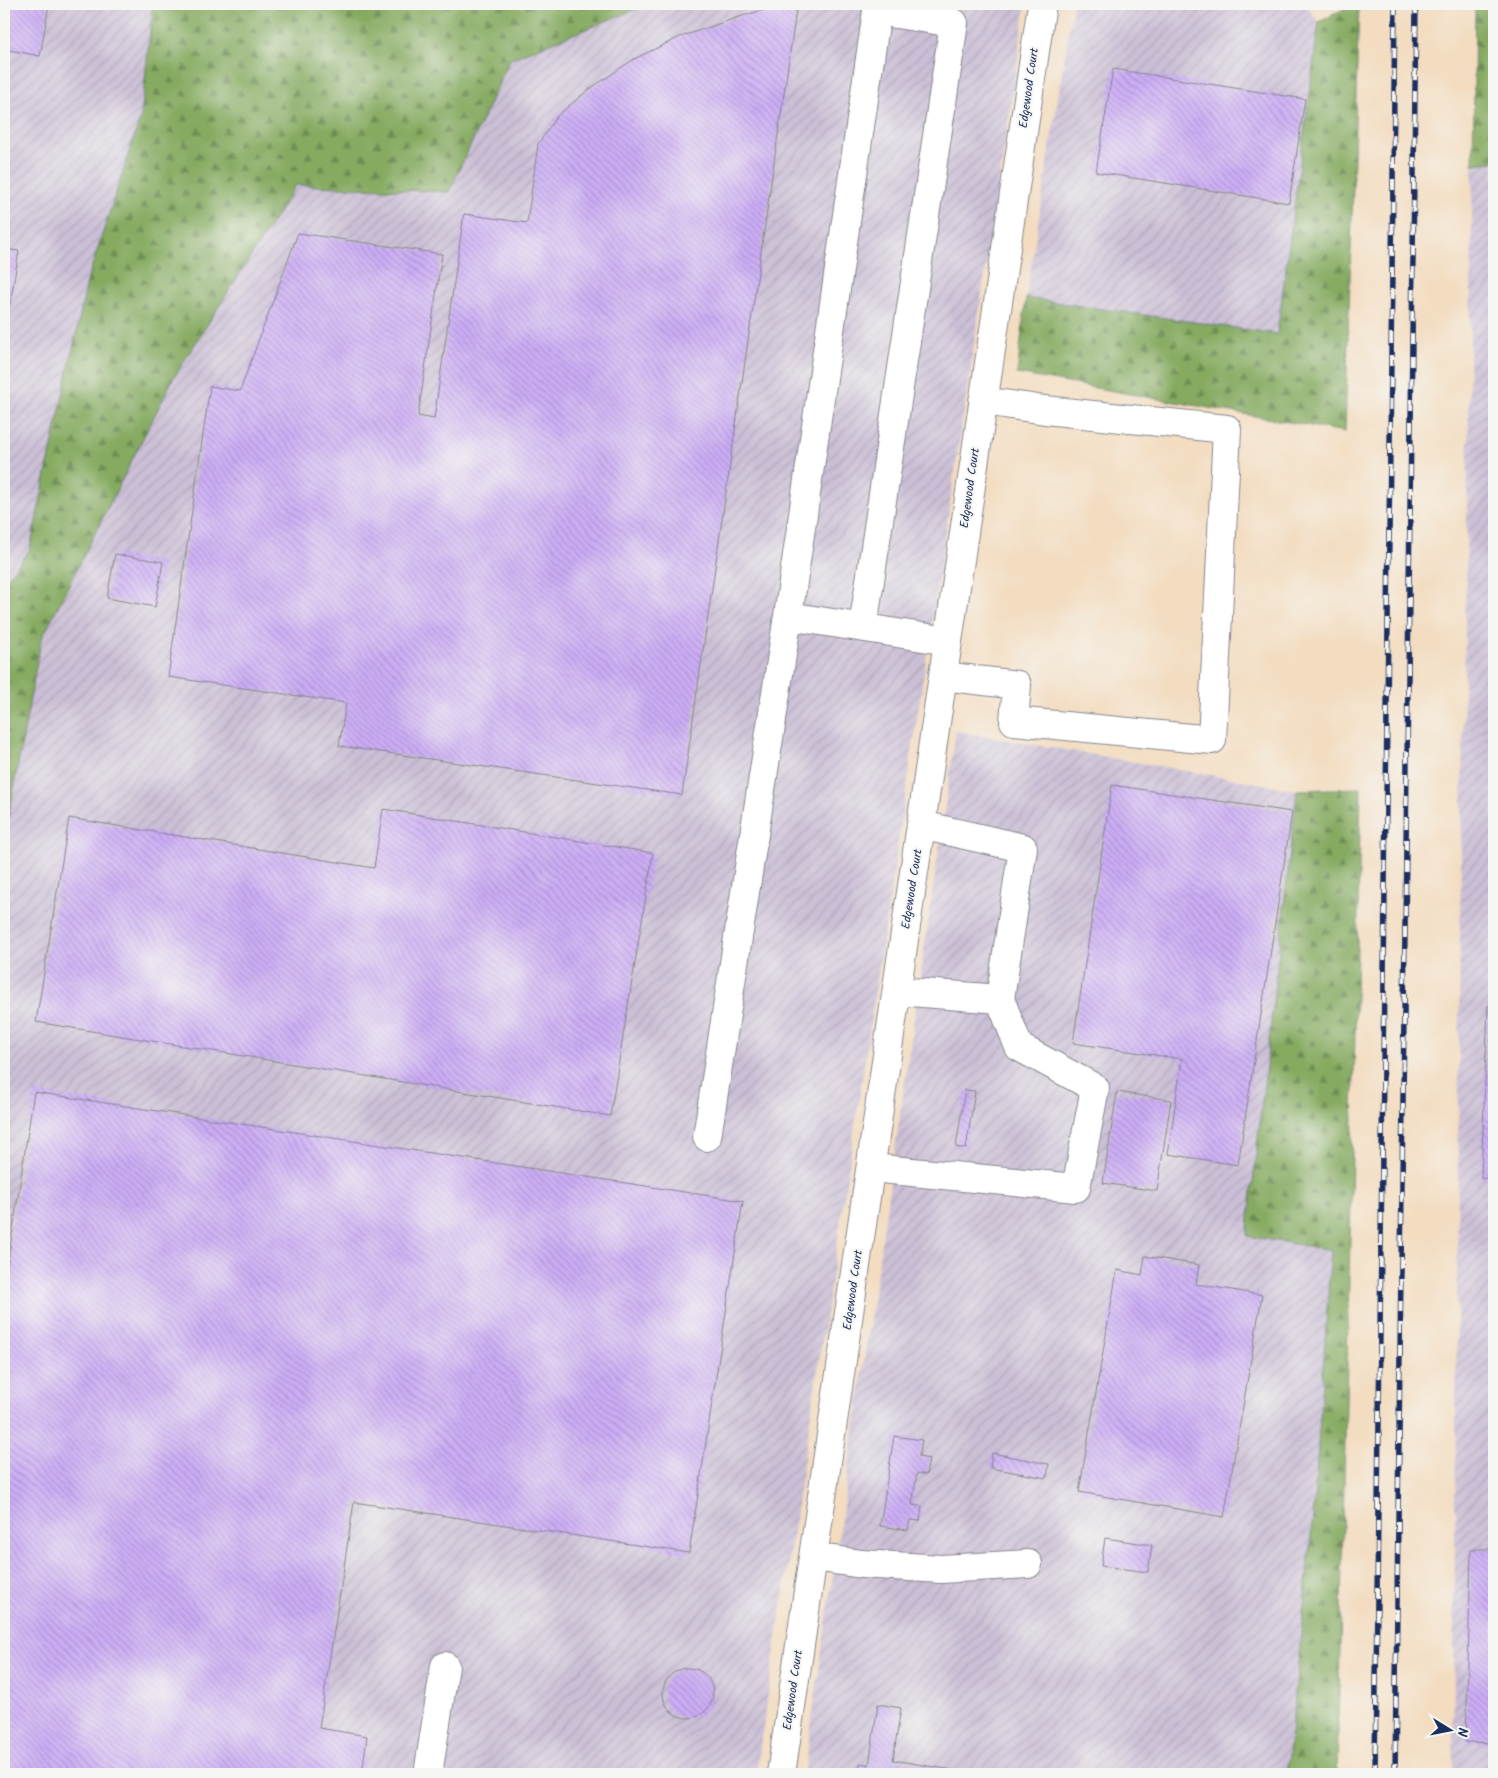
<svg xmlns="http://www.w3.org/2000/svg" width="1498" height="1778" font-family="Kalam,sans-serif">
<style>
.industrial{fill:url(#industrial-furrows)}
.forest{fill:url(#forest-firs);stroke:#506c5f}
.building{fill:url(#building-back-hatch)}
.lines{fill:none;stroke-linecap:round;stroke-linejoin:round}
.minor-casing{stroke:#87868e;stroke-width:30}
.minor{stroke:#fff;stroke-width:28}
.rail-casing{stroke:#1b2f5e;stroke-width:5.5}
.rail{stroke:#f6f6f2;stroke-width:4;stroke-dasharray:11;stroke-linecap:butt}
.labels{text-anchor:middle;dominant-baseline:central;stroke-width:4;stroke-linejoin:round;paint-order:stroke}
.street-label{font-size:12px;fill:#1b2f5e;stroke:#f6f6f2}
</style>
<defs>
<pattern id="industrial-furrows" width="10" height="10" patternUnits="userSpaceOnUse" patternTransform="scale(1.25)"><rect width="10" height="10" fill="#cbbfd5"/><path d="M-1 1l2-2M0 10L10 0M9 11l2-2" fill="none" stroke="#aea4b9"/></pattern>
<pattern id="forest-firs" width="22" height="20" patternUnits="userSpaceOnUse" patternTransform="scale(1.25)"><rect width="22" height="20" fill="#85aa60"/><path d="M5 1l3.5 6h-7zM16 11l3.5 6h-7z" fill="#6c8b52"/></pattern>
<pattern id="building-back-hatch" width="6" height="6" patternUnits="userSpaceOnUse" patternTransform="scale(1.25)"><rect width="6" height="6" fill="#cdaef6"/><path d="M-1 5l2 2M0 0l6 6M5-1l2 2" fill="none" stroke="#a68eca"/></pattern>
</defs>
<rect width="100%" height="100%" fill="#f6f6f2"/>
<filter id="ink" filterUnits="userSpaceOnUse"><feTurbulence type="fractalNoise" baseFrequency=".02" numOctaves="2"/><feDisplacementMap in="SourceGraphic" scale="10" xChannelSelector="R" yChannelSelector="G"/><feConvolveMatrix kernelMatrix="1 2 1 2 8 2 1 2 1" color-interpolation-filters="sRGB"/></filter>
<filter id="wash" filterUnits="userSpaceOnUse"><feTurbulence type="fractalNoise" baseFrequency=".0096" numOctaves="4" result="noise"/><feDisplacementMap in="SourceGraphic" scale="20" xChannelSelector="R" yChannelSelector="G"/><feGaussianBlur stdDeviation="1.12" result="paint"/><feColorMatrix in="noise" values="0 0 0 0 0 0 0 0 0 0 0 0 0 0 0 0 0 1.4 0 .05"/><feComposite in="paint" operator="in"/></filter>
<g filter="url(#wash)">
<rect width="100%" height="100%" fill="#f3dcbf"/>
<path class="industrial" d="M4,4H153L141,116L88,278L30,549L4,582Z
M649,4H1026L756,1774H4V840L41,640L174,377L296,185L449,192L510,59Z
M1073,4H1305L1319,22L1277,334L1026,298Z
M1494,162V1774H1453L1460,917L1473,164Z
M956,731L1297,790L1247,1236L1331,1249L1314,1506L1287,1774H804Z"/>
<path class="forest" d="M153,4H649L510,59L449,192L296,185L174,377L41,640L4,840V582L30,549L88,278L141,116Z
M1353,4H1359L1345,432L1017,374L1026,298L1277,334L1319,22Z
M1475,4H1494V162L1473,164Z
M1361,788L1337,1774H1287L1314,1506L1331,1250L1247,1236L1297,790Z"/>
<g id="blocks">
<path class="building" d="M4,4L49,5L40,56L4,49Z
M784,4H797L682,795L339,746L346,703L168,677L210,386L240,391L298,233L442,254L418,416L434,419L464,214L527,223L538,144L558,115L587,91L634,59L680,37L739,17Z
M1113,69L1305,99L1289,203L1096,172Z
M4,249L19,251L5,334H4Z
M115,554L163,562L155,607L107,598Z
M1112,785L1292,812L1238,1165L1168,1154L1182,1059L1073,1043Z
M383,809L653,853L610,1116L36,1022L69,818L374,868Z
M1488,1006H1494V1179L1481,1178Z
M965,1090L975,1091L966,1149L956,1147Z
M34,1092L743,1201L689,1553L354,1502L319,1728L367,1736L362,1774H4V1287Z
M1117,1092L1171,1100L1157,1191L1103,1183Z
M1145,1256L1199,1265L1196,1284L1262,1295L1224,1517L1079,1492L1117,1270L1142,1275Z
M894,1436L922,1440L919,1457L929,1459L926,1475L917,1473L912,1505L922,1506L920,1521L910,1520L908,1530L880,1526Z
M992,1453L1049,1464L1047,1478L990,1468Z
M1105,1538L1152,1545L1148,1572L1101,1566Z
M1471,1549H1494V1743L1466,1742Z
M663 1693a25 25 0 1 1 50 0a25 25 0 1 1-50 0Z
M878,1704L901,1708L893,1760L976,1774H858L860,1763L869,1765Z"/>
</g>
</g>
<g filter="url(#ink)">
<use href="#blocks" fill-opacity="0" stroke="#87868e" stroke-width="1"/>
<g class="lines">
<defs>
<path id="minor" d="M788,616L948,641
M943,676L1017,685L1014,721L1212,740L1227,429L1045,410L983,401
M897,991L1000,999L1023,848L921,825
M707,1137L788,616L877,11L954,23L863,627
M871,1168L1076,1188L1095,1088L1019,1047L1000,999
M813,1557L862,1564L941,1569L1028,1564
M428,1774L445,1666
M781,1774L1042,4"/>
</defs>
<use href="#minor" class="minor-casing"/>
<use href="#minor" class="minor"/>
<defs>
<path id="rail" d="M1375,1774L1395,4
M1395,1774L1416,4"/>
</defs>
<use href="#rail" class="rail-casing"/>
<use href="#rail" class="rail"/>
</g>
</g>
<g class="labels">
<g class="street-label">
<text transform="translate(1029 88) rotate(-82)">Edgewood Court</text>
<text transform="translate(970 488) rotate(-82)">Edgewood Court</text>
<text transform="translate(912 889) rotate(-81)">Edgewood Court</text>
<text transform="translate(853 1290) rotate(-82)">Edgewood Court</text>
<text transform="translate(793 1690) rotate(-82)">Edgewood Court</text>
</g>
</g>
<rect width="1498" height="1778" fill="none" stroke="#f6f6f2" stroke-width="20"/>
<g transform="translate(1450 1730) rotate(100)" stroke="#f6f6f2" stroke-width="4" paint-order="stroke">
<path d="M0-4L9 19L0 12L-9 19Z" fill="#1b2f5e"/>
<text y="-8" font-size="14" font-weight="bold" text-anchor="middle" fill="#1b2f5e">N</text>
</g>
</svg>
